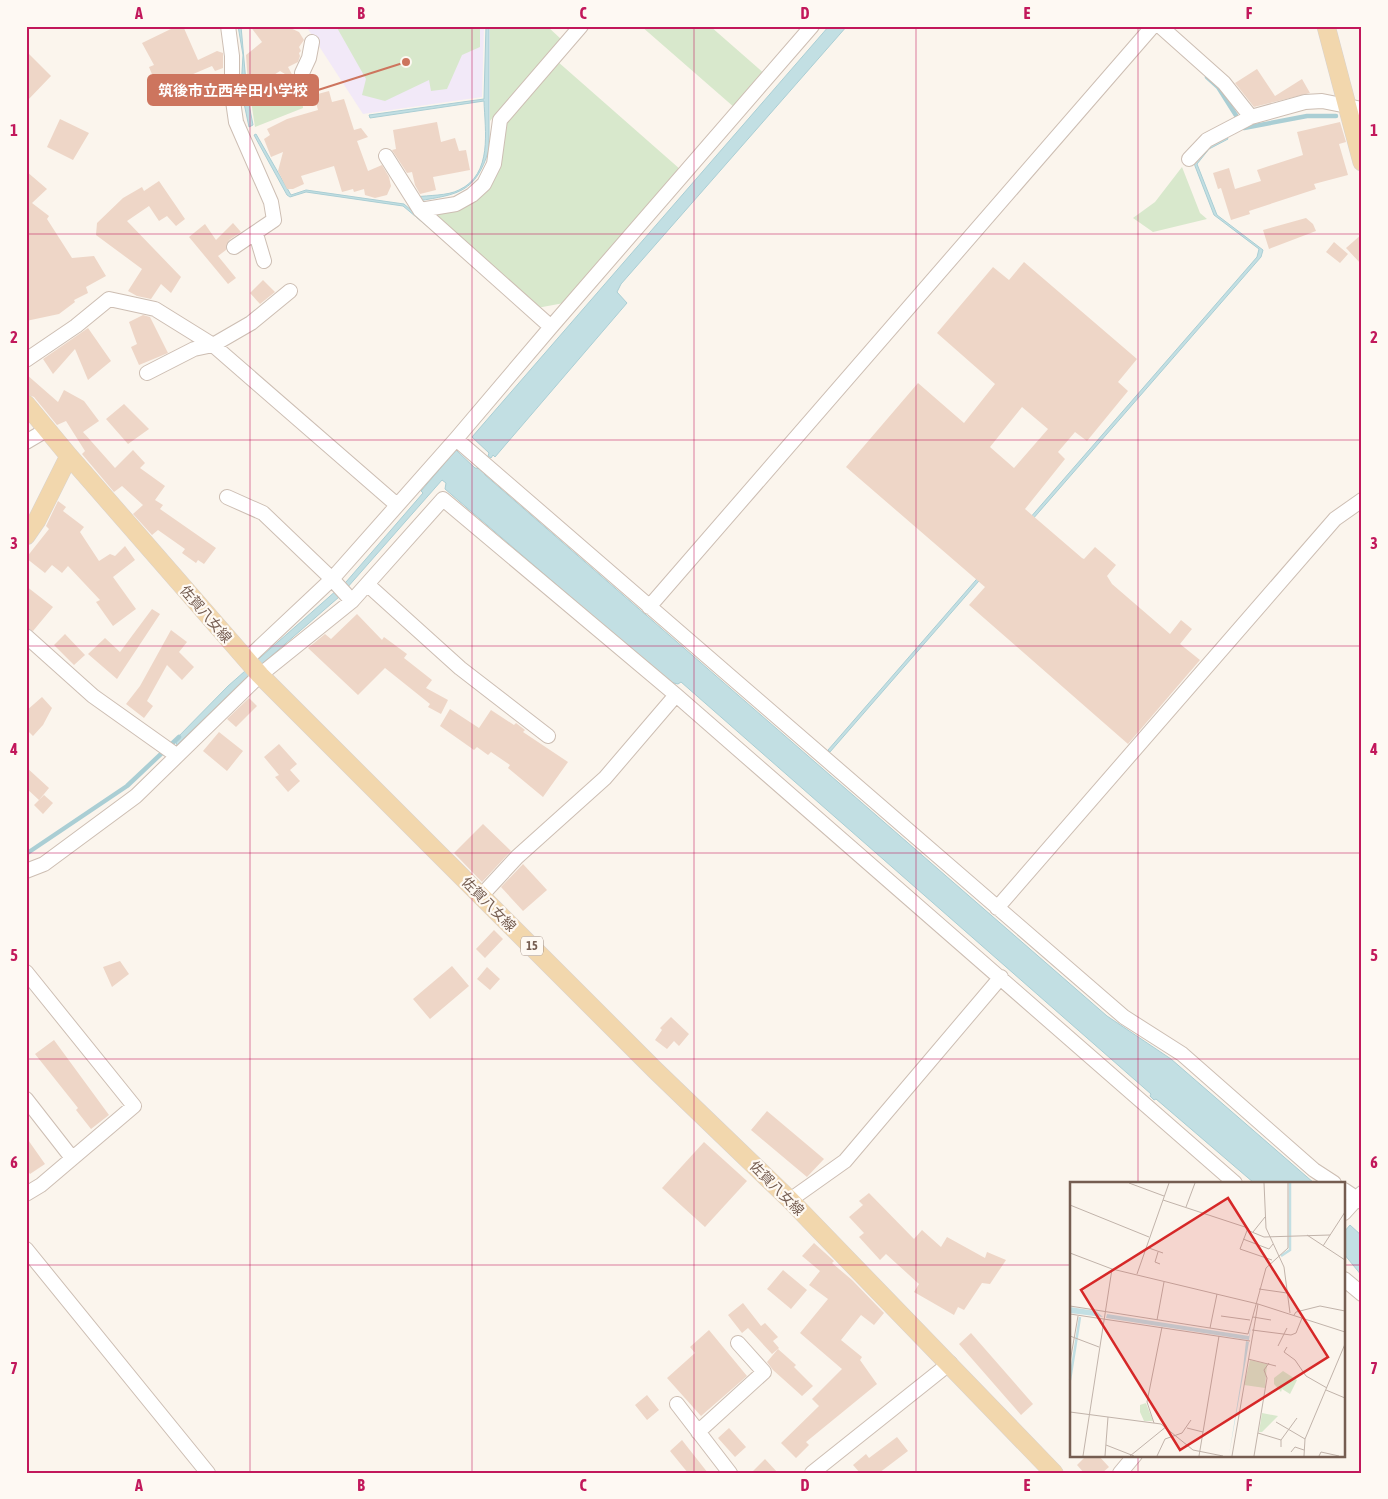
<svg xmlns="http://www.w3.org/2000/svg" width="1388" height="1499" font-family="'Asap Condensed','Noto Sans JP',sans-serif">
<style>
.education{fill:#f2e9f8}
.green{fill:#d8e8cc}
.water{fill:#c2dfe3;stroke:#aaced4}
.lines{fill:none;stroke-linecap:round;stroke-linejoin:round}
.stream{stroke:#aaced4;stroke-width:4.5}
.building{fill:#eed6c7;fill-rule:evenodd}
.minor-casing{stroke:#cdbeb3;stroke-width:16}
.major-casing{stroke:#d8d2ce;stroke-width:19}
.minor{stroke:#fff;stroke-width:14}
.major{stroke:#f2d7ad;stroke-width:18}
.grid{fill:none;stroke:#c2185b;stroke-width:1;stroke-opacity:0.55}
.labels{text-anchor:middle;dominant-baseline:central;stroke-width:4.5;stroke-linejoin:round;paint-order:stroke}
.shield{fill:#fef9f3;stroke:#9e8c82;stroke-width:1}
.shield-label{font-size:12px;font-weight:bold;fill:#755d51}
.street-label{font-size:14px;fill:#755d51;stroke:#fef9f3}
.inset-river{fill:none;stroke:#c2dfe3;stroke-width:2.5}
.inset-road{fill:none;stroke:#c1b3aa;stroke-width:1}
.view{fill:#d62828;fill-opacity:0.15;stroke:#d62828;stroke-width:2.5}
.inset-edge{fill:none;stroke:#755d51;stroke-width:2.5}
.leader{fill:none;stroke:#cd755e;stroke-width:2}
.callout-dot{fill:#cd755e;stroke:#fef9f3;stroke-width:2}
.callout{fill:#cd755e;stroke:#cd755e;stroke-width:2}
.callout-label{font-size:15px;text-anchor:middle;font-weight:bold;fill:#fff}
.neatline{fill:none;stroke:#c2185b;stroke-width:2}
.grid-label{font-size:16px;text-anchor:middle;font-weight:bold;fill:#c2185b}
</style>
<rect width="100%" height="100%" fill="#fbf5ed"/>
<path class="education" d="M306,26H484L482,97L363,114Z"/>
<path class="green" d="M336,26H480V47L462,55L447,89L431,91L429,80L385,101L362,95L366,79Z
M490,26H547L562,40L490,121Z
M641,26H710L765,74L735,108Z
M557,61L681,170L564,303L537,308L436,220L437,213L486,189L503,123Z
M300,77L303,108L255,127L249,88Z
M1182,167L1200,213L1207,219L1153,232L1133,218L1155,202Z"/>
<path class="water" d="M238,26H241L247,94L253,125L249,127L241,89L243,55Z
M486,26H489V150C475,193 459,194 418,201L416,197C429,195 447,196 459,190C493,174 485,131 484,101L370,118L369,115L484,99Z
M829,26H847L621,284L617,292L627,303L495,457L493,455L491,458L488,456L489,453L472,437Z
M256,134L291,195L306,190L404,204L539,320L403,206L306,192L290,197L287,195L254,135Z
M1227,137L1228,139L1209,149L1197,164L1217,215L1263,250L1261,257L830,752L828,750L1257,257L1259,249L1214,215L1195,166L1194,162L1210,146Z
M456,450L475,468L483,469L485,475L1107,1016L1171,1059L1314,1183H1254L1156,1099L1154,1100L1150,1096L1151,1094L681,682L678,684L670,682L445,489L446,483L442,480L339,597L246,678L177,745L175,740L228,686L346,582L423,493L421,491Z
M1350,1225L1362,1236V1276L1344,1254V1232Z"/>
<g class="lines">
<path class="stream" d="M1207,77L1218,87L1244,128L1307,116H1336
M26,854L127,786L179,737"/>
</g>
<path class="building" d="M177,26H183L198,60L217,51L223,53V68L215,71L212,66L158,89L149,67L154,65L142,43Z
M250,26H286L299,32L304,40L299,47L301,51L299,53L300,56L298,62L288,67L295,80L280,71L266,80L267,83L248,85L246,55L262,42Z
M26,51L51,76L26,102Z
M1257,69L1275,96L1302,79L1310,93L1254,107L1235,83Z
M329,91L332,102L344,99L354,130L361,128L368,137L357,141L368,171L382,165L389,177L391,186L387,195L375,198L365,195L364,189L354,192L353,189L342,192L334,166L301,176L304,184L293,189H287L278,171L283,152L271,157L264,139L270,135L267,129L287,119L318,110L314,95Z
M60,119L89,133L73,160L47,147Z
M437,122L441,142L455,138L459,151L466,150L470,170L433,177L436,190L420,194L415,185L412,172L407,173L392,150L396,149L393,130Z
M1340,122L1346,142L1339,144L1348,175L1314,184L1316,189L1249,211L1250,214L1231,220L1221,188L1218,189L1213,173L1229,168L1235,189L1261,181L1257,170L1303,155L1297,132Z
M26,171L47,189L32,203L49,216L47,219L72,258L94,256L106,276L86,287L88,293L74,300L75,302L59,314L26,321Z
M159,181L185,219L176,226L167,216L159,221L149,206L127,221L181,277L171,293L161,284L151,299L137,296L128,291L142,269L96,235L97,223L123,198L142,187L144,191Z
M1306,218L1313,224L1316,231L1269,249L1263,230Z
M233,223L241,232L229,240L226,250L218,256L236,278L228,284L189,237L205,224L216,240Z
M1362,234V265L1346,248Z
M1334,242L1348,254L1340,263L1326,252Z
M1024,262L1137,359L1118,382L1128,391L1087,441L1075,432L1058,452L1065,459L1025,509L1082,558L1084,559L1095,547L1116,565L1107,576L1112,584L1170,634L1181,620L1192,629L1180,644L1200,660L1128,744L969,605L985,587L846,467L918,383L964,423L995,384L937,333L993,267L1009,280ZM1022,407L1048,429L1014,468L990,447Z
M263,280L275,292L260,304L250,293Z
M143,315L150,317L168,353L139,365L131,347L137,344L129,322Z
M88,328L111,361L88,380L75,349L53,374L43,359Z
M26,374L58,402L64,390L84,401L99,421L83,432L115,468L133,450L145,463L140,468L165,486L155,500L163,505L160,509L216,548L204,564L198,560L196,563L182,553L185,549L158,530L152,535L133,514L143,505L122,486L114,492L82,454L85,451L66,421L57,425L34,397L26,394Z
M124,404L149,429L128,444L106,419Z
M58,501L66,507L63,511L84,527L80,532L99,561L110,554L115,556L125,546L135,560L113,577L136,609L113,626L96,602L100,600L68,566L62,573L52,565L45,573L26,558L49,529L46,526Z
M26,586L53,607L33,631L26,627Z
M152,609L160,614L117,679L88,654L105,638L120,652Z
M357,614L382,640L384,637L407,654L404,658L432,680L426,688L448,700L441,714L428,707L430,704L385,668L358,695L308,648L325,634L331,639Z
M171,630L187,642L179,652L194,667L182,680L167,665L147,701L153,706L144,718L126,704L140,686Z
M65,634L85,655L74,665L54,645Z
M42,697L52,708L43,725L33,736L26,729V711Z
M249,698L257,706L236,727L227,719Z
M450,709L479,728L491,710L514,725L516,723L525,730L523,732L568,762L543,797L508,768L510,765L491,752L488,755L477,747L474,750L440,726Z
M219,732L243,751L227,771L203,751Z
M279,744L297,764L290,770L300,781L288,792L275,777L279,775L264,757Z
M26,767L49,788L39,800L26,788Z
M44,795L53,803L43,814L34,805Z
M483,824L511,851L482,882L454,853Z
M523,864L547,890L523,911L501,887Z
M494,930L503,939L485,958L476,949Z
M120,961L129,974L112,987L103,967Z
M452,966L469,986L430,1019L413,999Z
M487,967L500,979L490,990L477,979Z
M671,1017L689,1034L679,1046L674,1041L667,1049L655,1040L662,1030L660,1028Z
M54,1040L109,1115L91,1129L76,1110L78,1108L35,1054Z
M767,1111L824,1159L807,1177L751,1130Z
M26,1137L45,1164L30,1174L26,1168Z
M704,1142L747,1181L705,1227L662,1188Z
M869,1193L914,1239L922,1230L941,1247L947,1237L985,1258L987,1252L1006,1260L990,1284L982,1283L964,1310L958,1307L954,1315L914,1292L919,1284L886,1254L880,1260L859,1237L864,1233L849,1217L863,1205L859,1201Z
M814,1243L834,1261L832,1263L852,1280L884,1313L874,1325L861,1315L841,1340L862,1357L860,1360L877,1384L806,1442L809,1445L796,1458L781,1443L819,1406L812,1399L842,1369L800,1333L828,1299L809,1285L820,1271L802,1256Z
M783,1270L807,1290L791,1309L767,1289Z
M743,1303L761,1326L765,1323L778,1337L773,1341L779,1348L772,1354L748,1328L742,1333L728,1315Z
M709,1330L747,1376L701,1416L667,1378L695,1353L690,1347Z
M971,1333L1033,1404L1021,1415L959,1344Z
M778,1349L796,1365L794,1367L813,1386L802,1396L773,1370L767,1362Z
M647,1395L659,1410L647,1420L635,1405Z
M729,1428L746,1447L735,1457L718,1438Z
M897,1437L908,1451L879,1473H860L853,1465L866,1454L869,1458Z
M682,1440L689,1449L708,1473H688L670,1451Z
M1087,1455H1098L1109,1467L1102,1473H1084L1077,1465Z
M765,1459L778,1473H751Z"/>
<g class="lines">
<defs>
<path id="minor" d="M228,26L232,56V94L236,122L271,202L274,220L234,247
M1160,26L1224,83L1251,117
M302,73L309,58L312,42
M386,156L420,210L551,327
M1189,159L1207,140L1251,117L1305,102L1322,101L1362,109
M420,210L456,204L472,195L484,184L494,164L500,120L581,26
M256,234L264,261
M26,360L76,326L109,299L155,309L213,345L397,505
M147,373L194,349L213,345L251,323L290,291
M456,439L1124,1017L1182,1054L1314,1170L1334,1183
M26,442L48,429
M227,497L263,513L332,579L352,601
M368,585L460,668L548,736
M649,607L1153,26
M26,636L93,696L176,755
M246,660L332,579L456,439L551,327L812,26
M26,871L44,864L136,796L260,675L352,601L443,499L676,695L1235,1183
M481,896L517,857L605,778L676,695
M997,908L1335,519L1362,500
M26,972L134,1106L41,1185L26,1194
M26,1099L72,1158
M1344,1190L1362,1202
M790,1200L845,1161L1001,977
M1344,1213L1362,1193
M26,1249L208,1473
M1344,1279L1362,1294
M677,1404L730,1473
M698,1432L764,1372L738,1343
M812,1473L950,1363
M1120,1473L1135,1455"/>
<path id="major" d="M1326,26L1362,162
M26,404L69,456L260,675L655,1070L790,1200L1054,1473
M26,536L37,520L69,456"/>
</defs>
<use href="#minor" class="minor-casing"/>
<use href="#major" class="major-casing"/>
<use href="#minor" class="minor"/>
<use href="#major" class="major"/>
</g>
<path class="grid" d="M250,26V1473M472,26V1473M694,26V1473M916,26V1473M1138,26V1183M26,234H1362M26,440H1362M26,646H1362M26,853H1362M26,1059H1362M26,1265H1072M1344,1265H1362M1138,1455V1473"/>
<g class="labels">
<rect class="shield" x="521" y="936.5" width="22" height="19" rx="4"/>
<g class="shield-label">
<text x="532" y="946">15</text>
</g>
<g class="street-label">
<text transform="translate(206 614) rotate(49)">佐賀八女線</text>
<text transform="translate(489 904) rotate(45)">佐賀八女線</text>
<text transform="translate(777 1188) rotate(45)">佐賀八女線</text>
</g>
</g>
<g transform="translate(1070 1182)">
<rect width="275" height="275" fill="#fbf5ed"/>
<path d="M180,178L197,182L195,206L174,203ZM213,189L227,198L220,212L212,207L211,210L204,202V196ZM76,221L83,239H74L70,230V223ZM192,231L208,234L192,250H189Z" fill="#d8e8cc"/>
<path d="M0,125L26,129L33,135L0,131ZM37,132L179,154L182,137L179,158L36,136ZM176,159L179,160L159,273L173,186Z" fill="#c2dfe3"/>
<path class="inset-river" d="M211,74L220,68V1M0,198L10,135"/>
<path class="inset-road" d="M59,1L94,14M194,1L196,46L214,85L220,131M93,18L178,46L170,67L202,78M0,23L79,55M116,25L125,1M177,48L194,55L260,53M183,50L195,35M237,53L275,78M173,57L199,67L203,62M253,64L275,30M76,65L93,71M88,70L85,80L90,82M0,71L42,87L188,122L275,150M67,92L99,1M189,107L217,111M0,124L178,152L196,86L218,66V1M0,132L180,159M224,133L226,130L250,124L275,129M151,134L180,138M183,135L201,138M87,138L94,100M140,146L147,112M182,148L221,153L226,151L232,136M0,154L29,165M208,164L217,146M217,165L214,170L225,178L236,194L257,206M178,177L206,184M0,180L8,134M256,208L275,216M0,230L91,242L123,268L153,274M206,240L235,257M84,241L77,220L92,145M117,246L133,250M188,251L211,258M36,263L64,274M211,265V258L227,236M221,270L225,265L234,268M13,274L42,87M35,274L38,235M60,274L97,244M87,274L95,257L112,251L121,238M129,274L149,154M162,274L188,122M184,274L197,196L194,188L199,181M234,274L235,257L275,162M249,274L251,270L269,274"/>
<path class="view" d="M158,16L258,175L110,268L11,108Z"/>
<rect width="275" height="275" class="inset-edge"/>
</g>
<path class="leader" d="M406 62L318 90"/>
<circle class="callout-dot" cx="406" cy="62" r="5"/>
<rect class="callout" x="148" y="75" width="170" height="30" rx="5"/>
<g class="callout-label">
<text x="233" y="96">筑後市立西牟田小学校</text>
</g>
<rect width="1388" height="1499" fill="none" stroke="#fef9f3" stroke-width="55"/>
<rect x="28" y="28" width="1332" height="1444" class="neatline"/>
<g class="grid-label">
<text x="139" y="19">A</text>
<text x="361" y="19">B</text>
<text x="583" y="19">C</text>
<text x="805" y="19">D</text>
<text x="1027" y="19">E</text>
<text x="1249" y="19">F</text>
<text x="14" y="136">1</text>
<text x="1374" y="136">1</text>
<text x="14" y="343">2</text>
<text x="1374" y="343">2</text>
<text x="14" y="549">3</text>
<text x="1374" y="549">3</text>
<text x="14" y="755">4</text>
<text x="1374" y="755">4</text>
<text x="14" y="961">5</text>
<text x="1374" y="961">5</text>
<text x="14" y="1168">6</text>
<text x="1374" y="1168">6</text>
<text x="14" y="1374">7</text>
<text x="1374" y="1374">7</text>
<text x="139" y="1491">A</text>
<text x="361" y="1491">B</text>
<text x="583" y="1491">C</text>
<text x="805" y="1491">D</text>
<text x="1027" y="1491">E</text>
<text x="1249" y="1491">F</text>
</g>
</svg>
